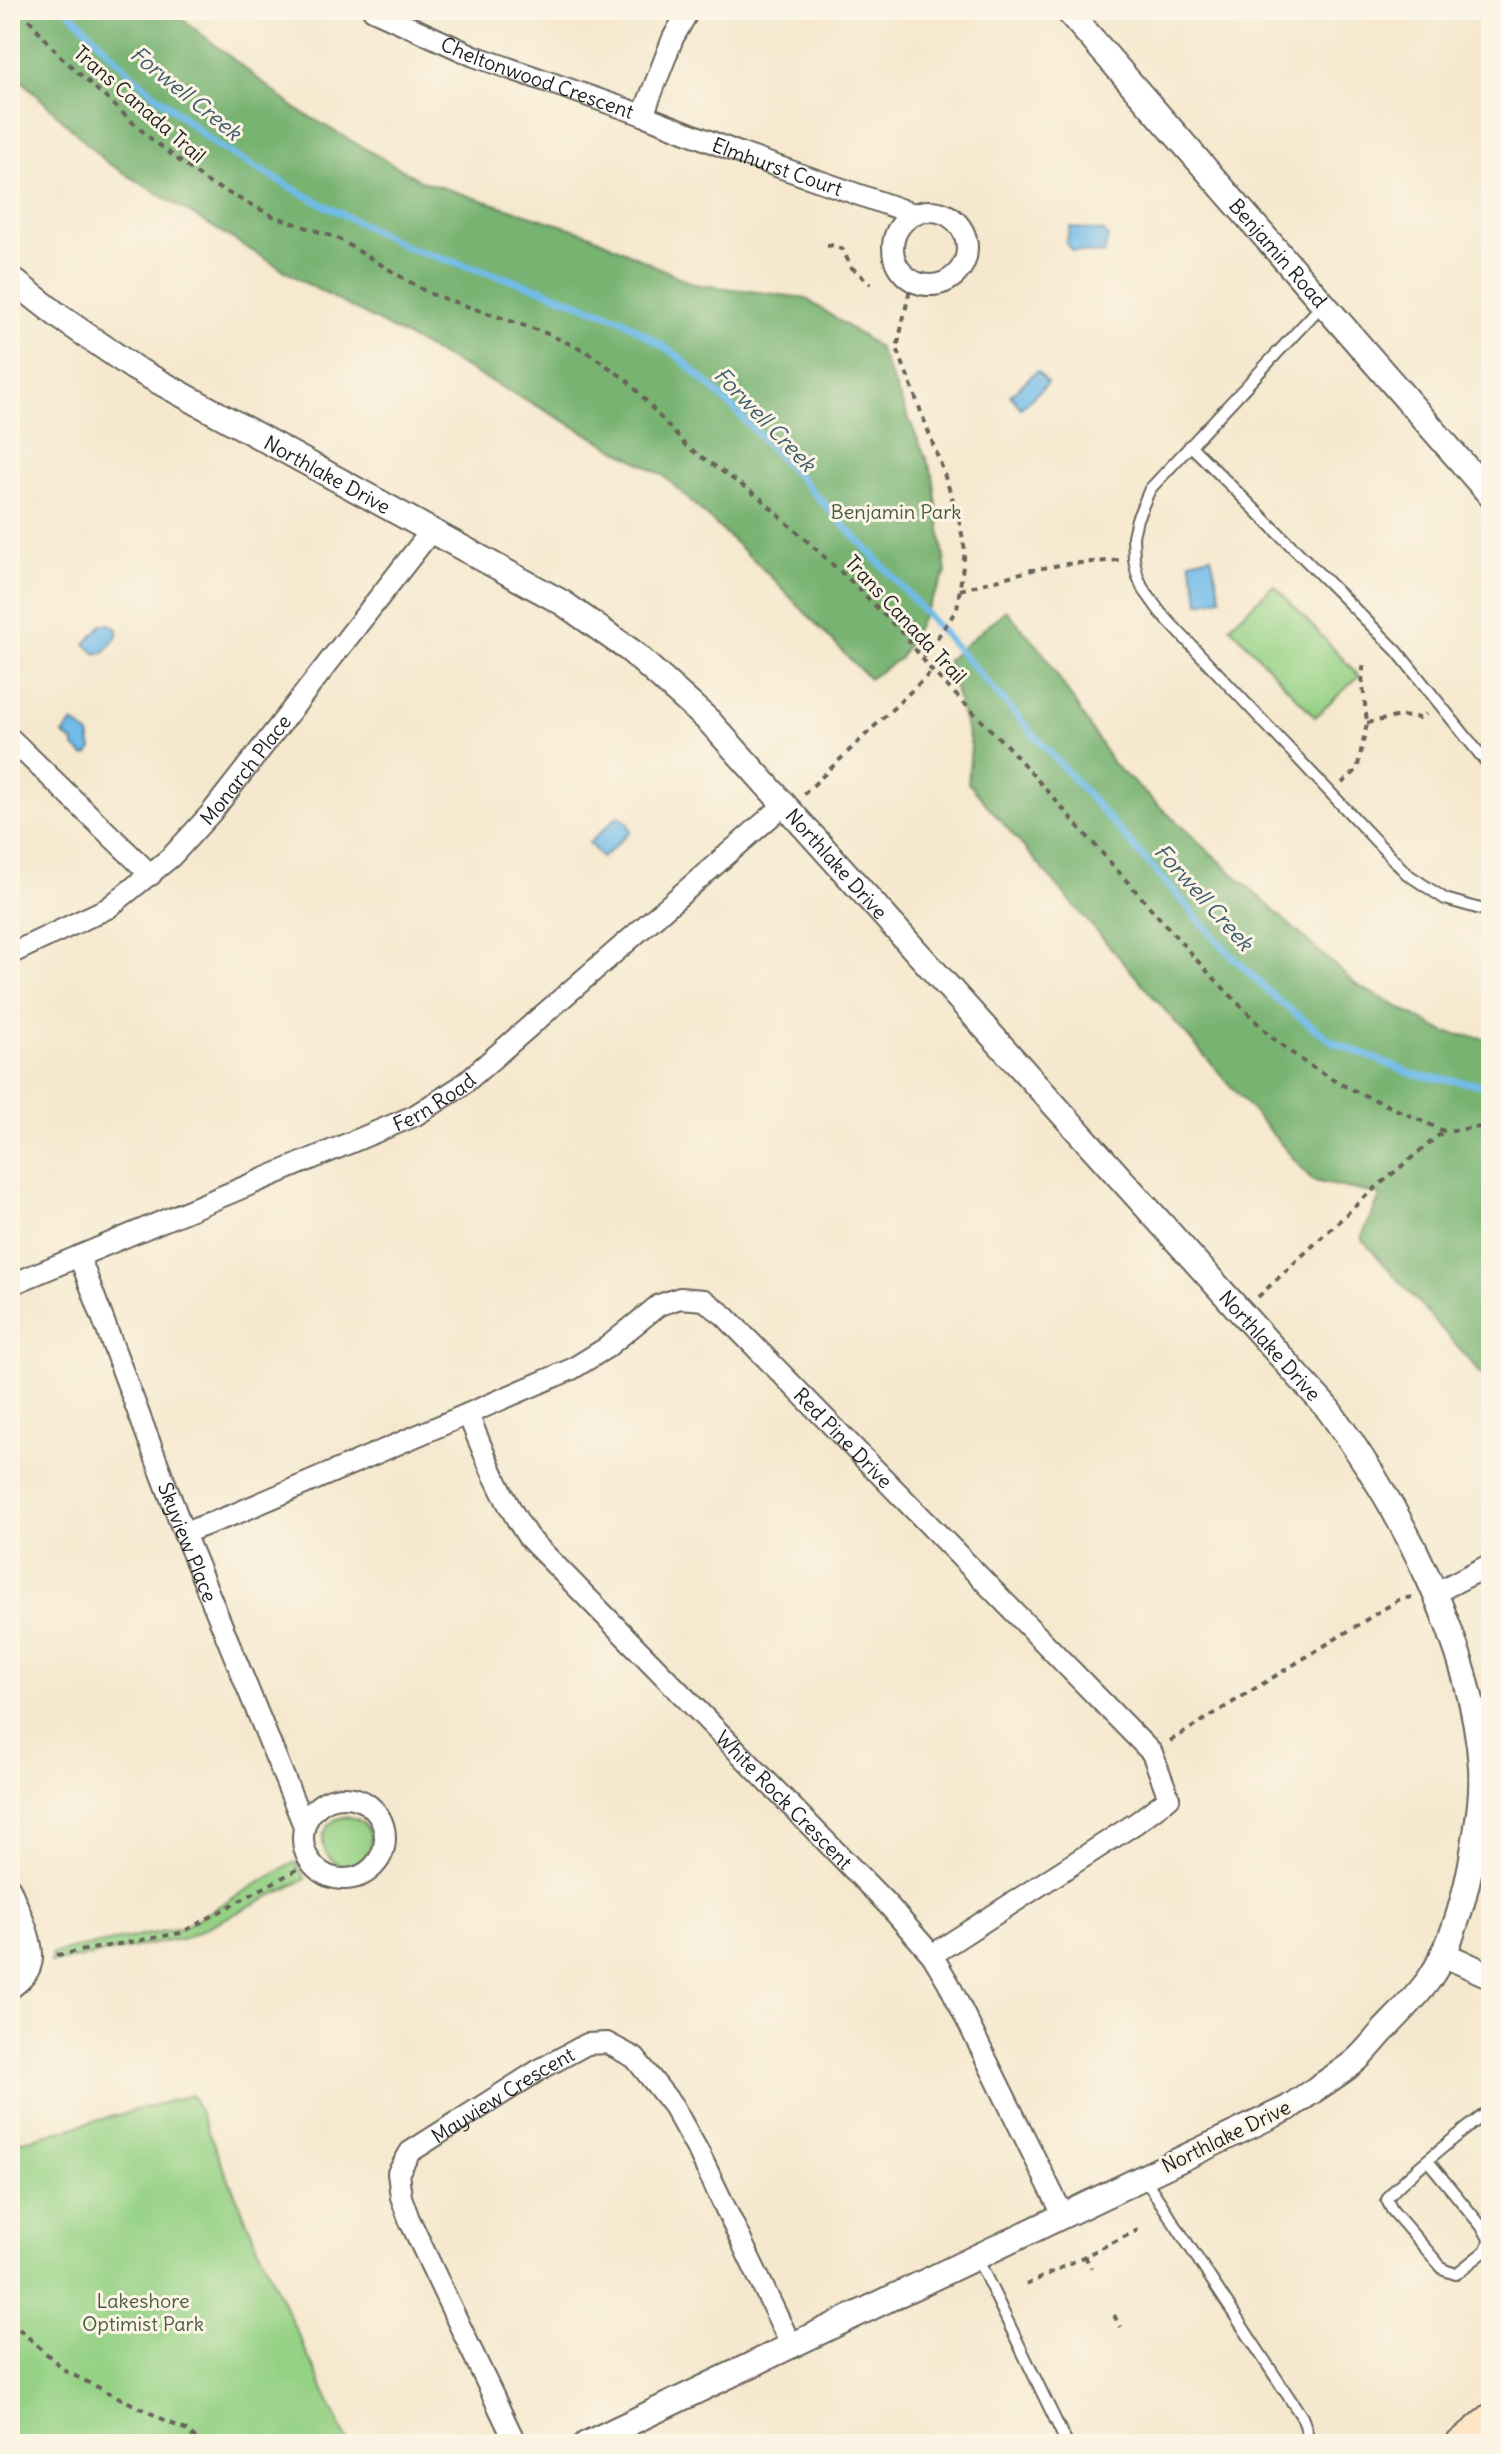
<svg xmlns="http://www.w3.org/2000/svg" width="1501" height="2454" font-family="Delius,sans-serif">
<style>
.green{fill:#95d185;stroke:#587650;stroke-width:2}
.forest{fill:#78b372;stroke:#4a6847;stroke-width:2}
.water{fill:#71bbe9;stroke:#466c82;stroke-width:2}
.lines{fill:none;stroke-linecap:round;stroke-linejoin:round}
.stream{stroke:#71bbe9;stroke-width:7}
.service-casing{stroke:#68635a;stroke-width:14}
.minor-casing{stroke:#68635a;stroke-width:24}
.tertiary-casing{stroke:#68635a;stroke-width:28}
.secondary-casing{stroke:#68635a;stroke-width:32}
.path{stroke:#68635a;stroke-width:4;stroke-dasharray:6 6;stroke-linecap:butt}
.service{stroke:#fff;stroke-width:10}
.minor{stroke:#fff;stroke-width:20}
.tertiary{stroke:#fff;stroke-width:24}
.secondary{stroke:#fde5c5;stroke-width:28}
.labels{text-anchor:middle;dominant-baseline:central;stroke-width:6;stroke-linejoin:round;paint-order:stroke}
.street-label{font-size:20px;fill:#1c1c1c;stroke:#fcf5e5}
.park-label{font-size:20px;fill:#465b41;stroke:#fcf5e5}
.water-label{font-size:22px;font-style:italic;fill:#3e5c6e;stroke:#fcf5e5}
</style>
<rect width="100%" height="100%" fill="#fcf5e5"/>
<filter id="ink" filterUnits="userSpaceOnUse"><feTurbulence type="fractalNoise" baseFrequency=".0125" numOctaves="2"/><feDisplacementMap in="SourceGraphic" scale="16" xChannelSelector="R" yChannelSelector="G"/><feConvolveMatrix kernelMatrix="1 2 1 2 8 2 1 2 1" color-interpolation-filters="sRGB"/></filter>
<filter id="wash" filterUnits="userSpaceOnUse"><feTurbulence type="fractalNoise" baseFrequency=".006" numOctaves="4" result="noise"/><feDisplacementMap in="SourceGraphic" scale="32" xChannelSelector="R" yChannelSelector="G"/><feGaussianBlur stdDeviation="1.8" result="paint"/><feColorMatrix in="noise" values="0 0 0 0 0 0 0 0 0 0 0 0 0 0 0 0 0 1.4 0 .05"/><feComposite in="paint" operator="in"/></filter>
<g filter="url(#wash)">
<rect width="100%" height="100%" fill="#f5e8ce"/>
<path class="green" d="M1274,585L1359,676L1315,717L1230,626Z
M323 1841a24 24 0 1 1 48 0a24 24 0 1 1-48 0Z
M295,1862L306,1879L185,1938L51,1963L52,1953L181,1928Z
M192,2095L273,2281L349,2444H10V2144Z"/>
<path class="forest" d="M10,10H171L296,109L422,181L589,234L693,284L805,298L878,347L933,475L946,573L900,658L869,679L765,571L664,476L539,407L305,283L106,162L10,69Z
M1006,610L1042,651L1114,765L1355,984L1446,1033L1491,1039V1381L1483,1376L1361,1238L1381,1195L1313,1181L968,783L971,746L947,660Z"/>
<path class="water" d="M1070,227L1104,232L1108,237L1104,254L1073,251L1066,243Z
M1037,371L1048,383L1021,408L1010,395Z
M1211,556L1221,598L1200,603L1190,561Z
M110,624L117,629V636L104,653L96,654L85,644L102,625Z
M73,722L89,735L92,749L88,755L84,756L74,747V743L63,734Z
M618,816L627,822L631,831L602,858L589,843Z"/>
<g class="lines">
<path class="stream" d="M68,10L132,75L216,145L301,193L408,248L541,289L621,319L678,356L733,408L885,568L1227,951L1276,999L1333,1042L1415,1075L1491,1086"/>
</g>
</g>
<g filter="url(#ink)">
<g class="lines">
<defs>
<path id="service" d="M1323,304L1150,489L1137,519L1133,536L1134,559L1137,574L1142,587L1160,612L1407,874L1445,899L1491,912
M1190,445L1397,651L1491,768
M1428,2161L1483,2228L1490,2241L1485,2251L1456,2274L1444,2270L1392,2210L1387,2200C1393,2184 1473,2124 1491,2109
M1143,2176L1302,2417C1305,2425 1310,2435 1305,2444
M977,2258L1067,2444"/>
<g id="minor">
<path id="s1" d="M373,10L474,56L643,115L673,38L689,10"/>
<path id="s2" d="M643,115L742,154L914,214"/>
<circle cx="930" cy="248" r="37"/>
<path d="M10,738L151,875"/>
<path id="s3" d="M10,954L108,908L171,857L211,813L431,531"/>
<path id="s4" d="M79,1256L184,1533L304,1826"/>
<path id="s5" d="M10,1285L414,1116L460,1087L784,805"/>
<path id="s6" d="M468,1414C485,1457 502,1498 528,1537L889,1906L932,1955L948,1982L1063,2215"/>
<path id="s7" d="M184,1533L235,1514L572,1369L606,1348L659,1305L680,1298L704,1300L725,1316L1152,1753L1169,1798L1136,1823L932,1955"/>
<path d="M1435,1593L1491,1564"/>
<circle cx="344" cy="1838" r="41"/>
<path d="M10,1888C17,1906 37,1946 31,1964C28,1975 19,1982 10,1989"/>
<path id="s8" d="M516,2444L409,2219L401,2197L398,2173L410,2152L539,2070L587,2044L607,2043L635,2058L673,2106L699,2153L791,2345"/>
</g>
<g id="tertiary">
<path id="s9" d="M1067,10L1491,496"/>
<path id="s10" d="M10,278L60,317L134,368L563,603L631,651L709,721L1328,1409C1400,1506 1473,1645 1481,1767C1483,1800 1476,1832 1471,1864C1464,1900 1451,1947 1430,1978C1417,1997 1398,2015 1382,2032C1373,2042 1364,2054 1353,2063C1332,2079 1309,2093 1288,2108L586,2444"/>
<path d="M1443,1954L1491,1976"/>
</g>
<path id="secondary" d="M1460,2444L1491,2418"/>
</defs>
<use href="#service" class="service-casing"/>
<use href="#minor" class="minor-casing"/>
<use href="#tertiary" class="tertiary-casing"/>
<use href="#secondary" class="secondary-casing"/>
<path class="path" d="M21,10L59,55L150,138L207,182L273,216L337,238L428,293L543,332L586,351L628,381L686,446L760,498L855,585L904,635L932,671L1010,749L1202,966L1271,1037L1304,1062L1338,1083L1444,1131L1491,1126
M827,246L833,245L843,250L851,267L871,284
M912,280L897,348L941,465L959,518L965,551L957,609L924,657
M960,590L1032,570L1066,564L1119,560
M1367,723L1400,716L1421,718L1426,714
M1342,783L1357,770L1367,723L1362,676L1364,662
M804,794L932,671
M1258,1297L1367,1195L1444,1131
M1170,1741L1400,1599L1413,1597
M57,1955L181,1933L311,1862
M1085,2256L1091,2268
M1026,2285L1138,2230
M1114,2315L1120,2327
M10,2321L67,2372L187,2431L201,2444"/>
<use href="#service" class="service"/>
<use href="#minor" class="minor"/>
<use href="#tertiary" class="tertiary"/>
<use href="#secondary" class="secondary"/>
</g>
</g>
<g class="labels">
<g class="street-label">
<text stroke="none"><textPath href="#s1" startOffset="178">Cheltonwood Crescent</textPath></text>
<text transform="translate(140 104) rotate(41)">Trans Canada Trail</text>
<text stroke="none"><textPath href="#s2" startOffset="144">Elmhurst Court</textPath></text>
<text stroke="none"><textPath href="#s9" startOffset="322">Benjamin Road</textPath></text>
<text stroke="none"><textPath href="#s10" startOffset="374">Northlake Drive</textPath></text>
<text transform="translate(906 619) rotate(47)">Trans Canada Trail</text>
<text stroke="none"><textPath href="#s3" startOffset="304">Monarch Place</textPath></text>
<text stroke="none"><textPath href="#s10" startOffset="1022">Northlake Drive</textPath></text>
<text stroke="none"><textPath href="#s5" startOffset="462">Fern Road</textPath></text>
<text stroke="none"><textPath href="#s10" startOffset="1670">Northlake Drive</textPath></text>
<text stroke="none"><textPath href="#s7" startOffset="772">Red Pine Drive</textPath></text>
<text stroke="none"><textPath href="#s4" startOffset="306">Skyview Place</textPath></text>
<text stroke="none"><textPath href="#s6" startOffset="504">White Rock Crescent</textPath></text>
<text stroke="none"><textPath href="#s8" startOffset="430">Mayview Crescent</textPath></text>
<text transform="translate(1226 2136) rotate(-26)">Northlake Drive</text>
</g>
<g class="park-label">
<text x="896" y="511">Benjamin Park</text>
<text x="143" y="2300">Lakeshore<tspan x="143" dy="23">Optimist Park</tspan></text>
</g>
<g class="water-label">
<text transform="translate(186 93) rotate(39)">Forwell Creek</text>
<text transform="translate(765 419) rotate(46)">Forwell Creek</text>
<text transform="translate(1204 897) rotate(48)">Forwell Creek</text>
</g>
</g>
<rect width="1501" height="2454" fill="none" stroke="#fcf5e5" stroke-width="40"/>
</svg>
